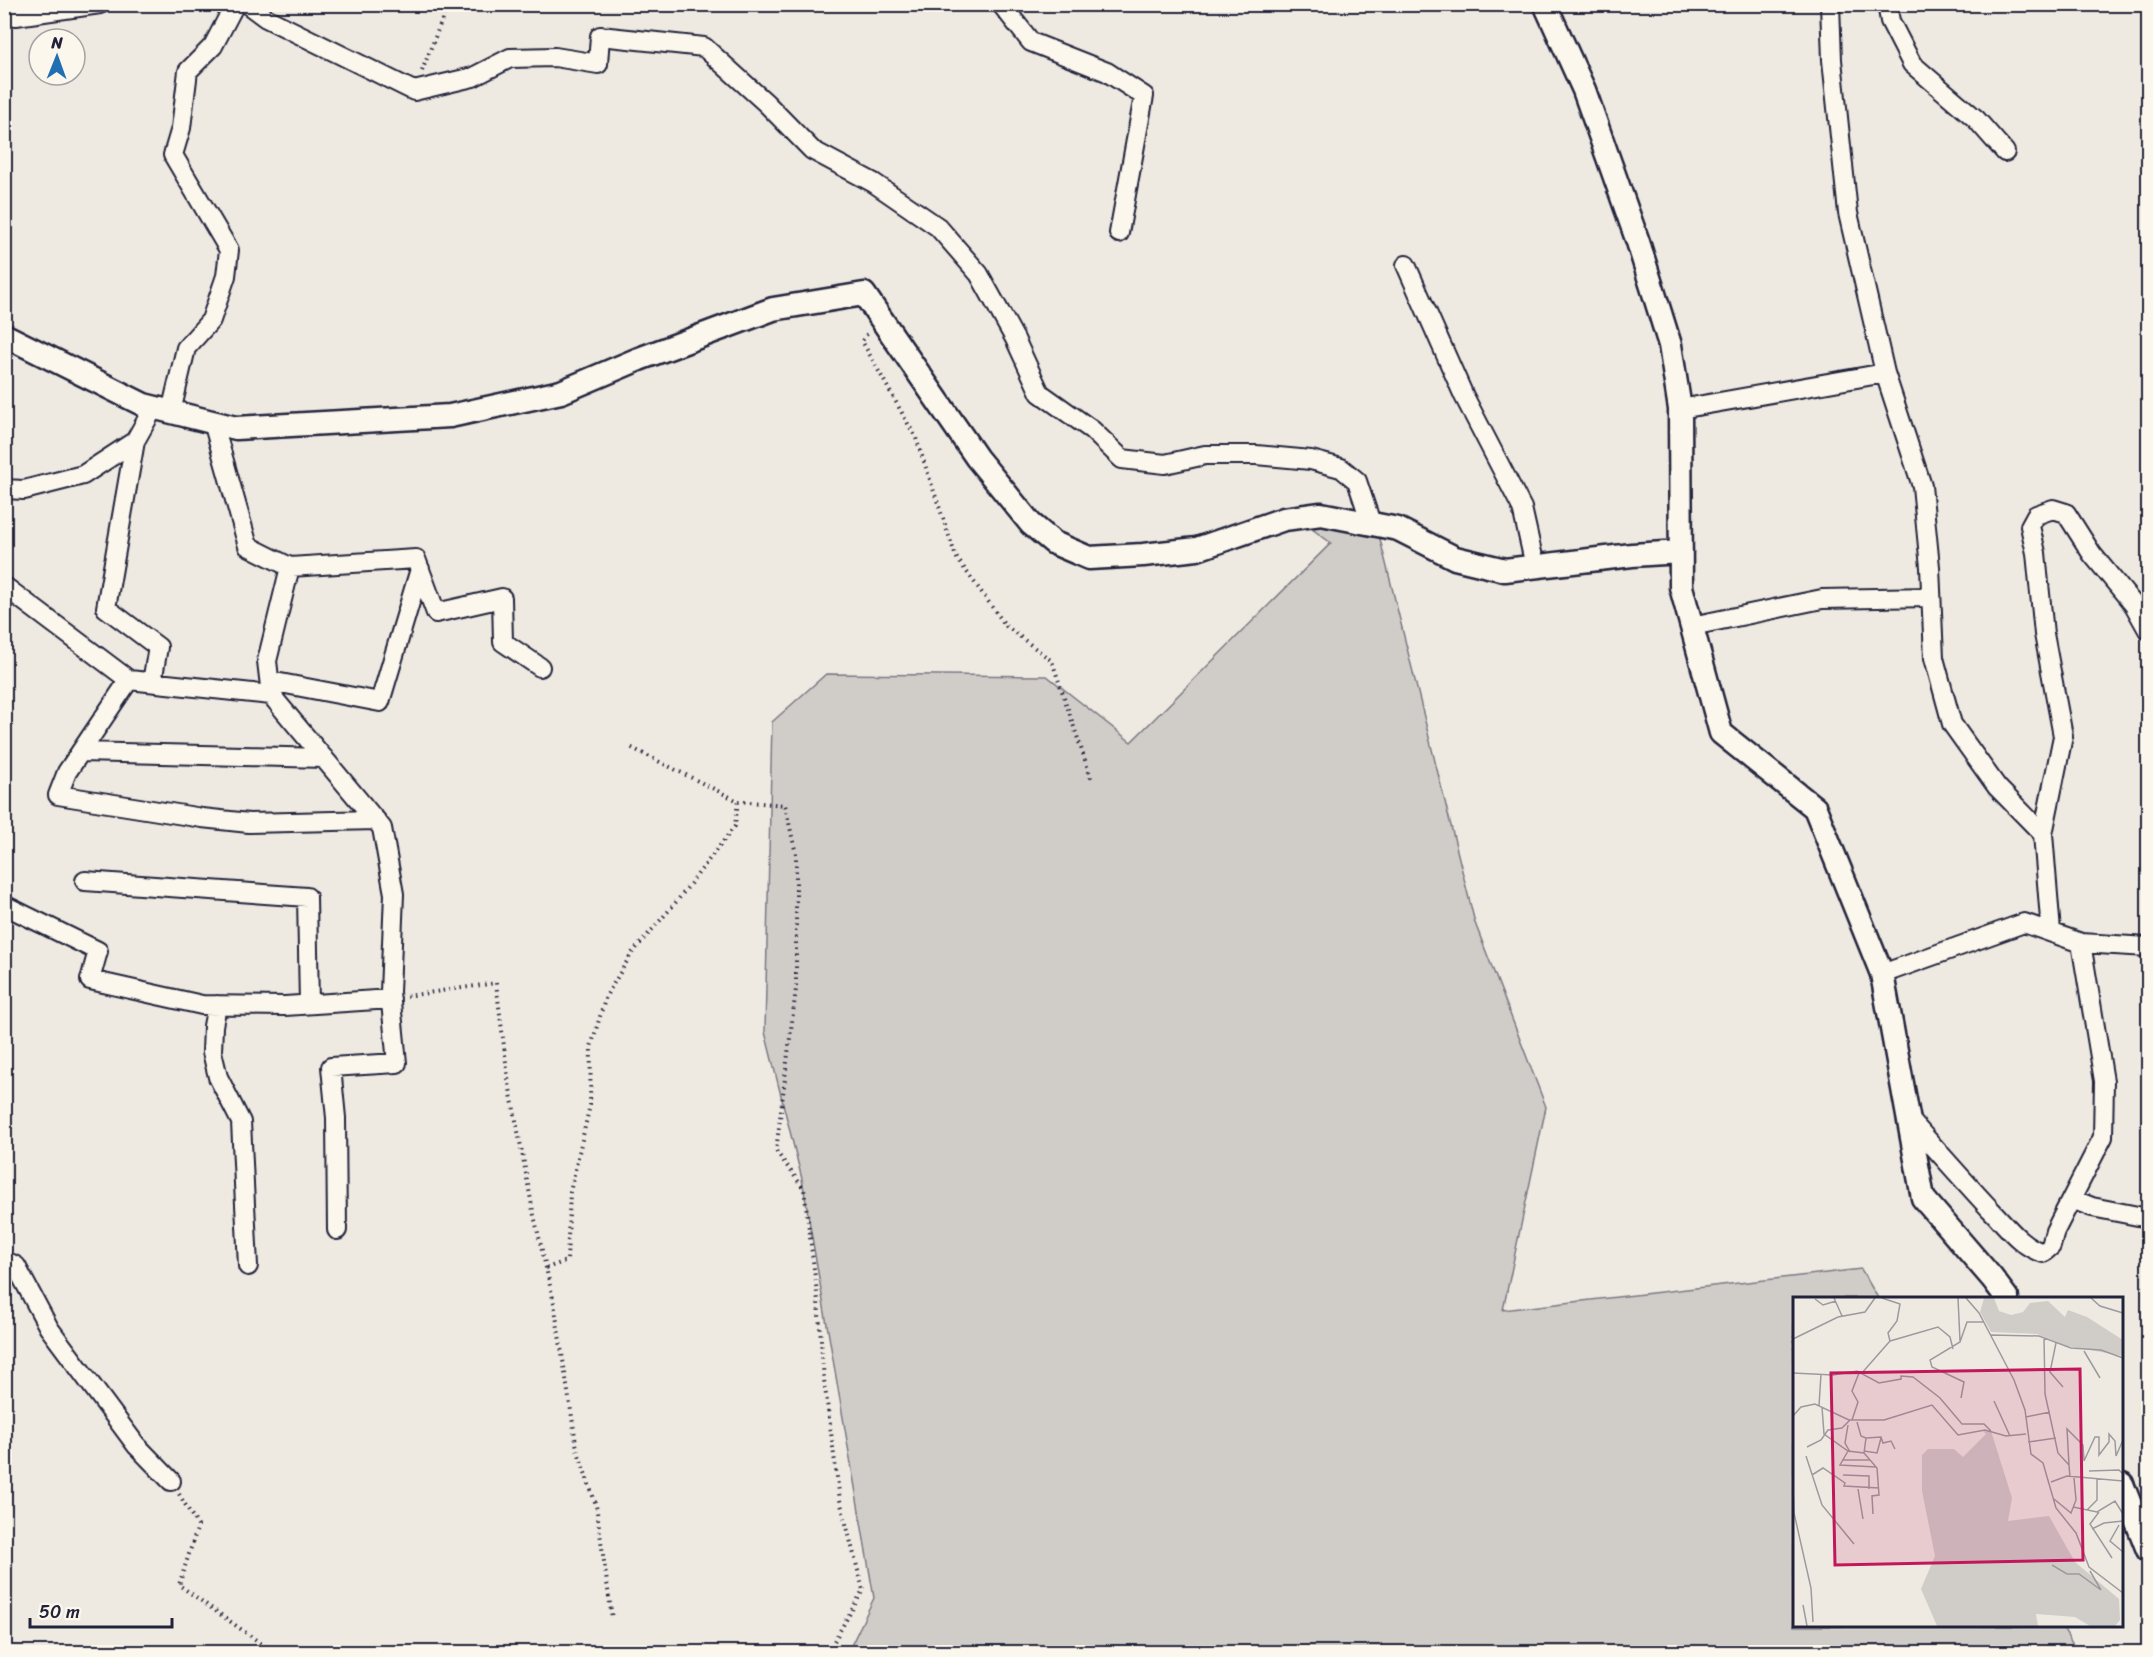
<svg xmlns="http://www.w3.org/2000/svg" width="2153" height="1657" font-family="Sriracha,sans-serif">
<style>
.green{fill:#d0cdc9;stroke:#797882;stroke-width:1.5}
.lines{fill:none;stroke-linecap:round;stroke-linejoin:round}
.minor-casing{stroke:#22223b;stroke-width:22}
.tertiary-casing{stroke:#22223b;stroke-width:27}
.path{stroke:#22223b;stroke-width:4;stroke-dasharray:1.5 4.5;stroke-linecap:butt}
.minor{stroke:#fbf7ec;stroke-width:18}
.tertiary{stroke:#fbf7ec;stroke-width:22}
.inset-road{fill:none;stroke:#9c9a9f;stroke-width:1.5}
.view{fill:#c2185b;fill-opacity:0.15;stroke:#c2185b;stroke-width:3}
.inset-edge{fill:none;stroke:#22223b;stroke-width:3}
</style>
<rect width="100%" height="100%" fill="#eeeae2"/>
<filter id="ink" filterUnits="userSpaceOnUse"><feTurbulence type="fractalNoise" baseFrequency=".0167" numOctaves="2"/><feDisplacementMap in="SourceGraphic" scale="12" xChannelSelector="R" yChannelSelector="G"/><feConvolveMatrix kernelMatrix="1 2 1 2 8 2 1 2 1" color-interpolation-filters="sRGB"/></filter>
<g filter="url(#ink)">
<path class="green" d="M1308,526L1377,527L1475,923L1546,1107L1503,1310L1861,1269L1878,1298H1794V1626H2062L2077,1652H848L874,1598L802,1179L765,1032L772,722L826,674L1047,676L1131,742L1331,543Z"/>
<g class="lines">
<defs>
<path id="minor" d="M247,4L266,18L414,91L473,77L510,58L555,57L598,64L600,36L704,47L766,103L812,150L874,183L938,227L979,274L1015,339L1040,393L1092,430L1122,459L1165,464L1205,455H1256L1311,460L1341,468L1357,481L1371,523
M1001,4L1031,42L1107,72L1144,96L1119,233
M1830,4L1832,60L1848,213L1885,373L1922,486L1930,567L1934,658L1952,724L1997,787L2043,834L2051,932
M1887,4L1890,21L1912,64L1976,119L2005,152
M4,15L16,16L100,4
M1406,265L1464,396L1522,508L1535,566
M1680,409L1885,373
M171,412L186,348L211,320L226,276L229,250L173,155L181,128L188,71L213,46L235,4
M213,422L248,546L290,567L267,661L271,695
M135,441L106,608L158,647L152,682
M4,489L24,490L83,475L135,441L154,407
M290,567L416,559L436,613L502,598L503,642L540,667
M4,586L129,680L271,695L382,828L394,894L390,992L397,1063L331,1067L336,1118L337,1230
M1692,626L1822,599L1931,597
M129,680L67,772L58,795L202,818L249,823L376,820
M270,681L380,702L420,569
M81,752L324,758
M2043,834L2063,736L2044,634L2036,553L2030,526L2036,515L2053,509L2066,513L2092,554L2134,605L2148,630
M85,881L307,897L309,1004
M4,905L98,951L90,980L202,1005L285,1006L391,999
M1882,974L2024,923L2081,943L2148,947
M217,1005L213,1026L212,1052L218,1077L241,1122L248,1266
M1909,1119C1936,1149 1962,1179 1990,1209C2006,1225 2021,1247 2043,1253L2051,1246L2055,1231L2103,1137L2104,1081L2081,943
M2072,1199L2092,1207L2148,1218
M4,1260L16,1266L49,1328L136,1445L171,1481"/>
<path id="tertiary" d="M1545,4L1584,90L1638,242L1670,345L1680,409L1681,587L1721,733L1815,808L1882,974L1923,1198L1992,1278L2007,1298
M4,335L144,405L236,428L450,416L561,392L639,359L773,309L864,294L977,458L1031,524L1054,543L1089,558L1143,555L1197,549L1284,519L1321,514L1398,529L1455,558L1505,570L1632,555L1681,552
M2122,1484L2148,1550"/>
</defs>
<use href="#minor" class="minor-casing"/>
<use href="#tertiary" class="tertiary-casing"/>
<path class="path" d="M422,71L448,4
M867,334L862,341L916,438L956,557L1006,626L1052,661L1091,778
M738,801L785,805L796,854V989L776,1151L804,1189L818,1301L824,1380L840,1500L863,1590L828,1652
M407,996L496,983L508,1078L533,1211L554,1303L577,1449L596,1505L612,1618
M546,1268L567,1261L570,1192L590,1105L591,1047L606,996L632,953L677,901L735,826L738,801L628,746
M179,1494L198,1526L179,1585L273,1652"/>
<use href="#minor" class="minor"/>
<use href="#tertiary" class="tertiary"/>
</g>
</g>
<g transform="translate(1793 1297)">
<rect width="330" height="330" fill="#eeeae2"/>
<path d="M191,1H201L206,14L218,18L230,15L237,6L255,4L272,20L275,13L294,20L330,43V59L274,49L244,37L198,35L187,15ZM190,134H198L219,201L215,224L256,219L282,265L326,302L327,323L322,329H297L282,320L243,317L245,329H144L128,292L142,259L129,194V158L135,152H161L170,160L193,137Z" fill="#d0cdc9"/>
<path class="inset-road" d="M41,1L49,19M89,1L107,7L104,24L95,36L97,44L145,30L157,40L160,52M165,1L167,44M173,1L186,16L221,83L232,113L238,157L250,166L263,211L283,236L296,270L330,296M298,1L307,9L330,16M22,2L30,8L43,4M198,38L246,39L278,51L308,53L330,61M251,40L252,97L265,156L276,168L277,180M0,42L45,20L72,15L82,1M263,46L257,75L270,90M291,54L307,81M0,76L40,78L64,74L86,86L108,82V79L120,80L147,101L169,127H191L198,134M68,77L97,44M168,101L171,85L139,70L137,63L167,45L174,25H191M201,104L217,139M26,109L28,77M29,110L31,137L55,154L71,156L84,171L86,198L79,199L80,217M0,119L8,110L22,107L56,123H91L139,108L165,138L192,133L213,139L233,137M233,120L257,115M59,123L65,105L59,94L66,76M64,125L68,139L73,141L71,156M55,128L52,146L57,155M73,141L88,140L90,146L98,144L102,152M235,145L263,141M14,150L28,143L35,133L49,131L57,123M55,154L47,168L83,170M71,154L84,156L88,141M13,159L29,208L61,247M49,163H77M276,168L274,132L290,148L291,164L302,140H306V158L316,145V137L322,144L323,159L330,143M296,174L326,173L330,177M19,178L30,171L52,186L51,189L86,191M50,178L76,179V192M258,185L274,179L330,184M0,189L1,216L18,291L20,325M65,192L70,222M261,202L278,216L283,203L281,181M280,210L304,215L322,204L330,217M294,213L304,203V182M306,215L297,227L319,261M326,228L317,244L330,255M299,232L311,226L330,224M259,268L274,277H286L308,293L297,274M10,308L14,329"/>
<path class="view" d="M287,72L290,263L42,268L38,76Z"/>
<rect width="330" height="330" class="inset-edge"/>
</g>
<rect width="2153" height="1657" fill="none" stroke="#fbf7ec" stroke-width="24"/>
<rect x="12" y="12" width="2129" height="1633" fill="none" stroke="#22223b" stroke-width="2" filter="url(#ink)"/>
<g transform="translate(57 57) rotate(1)"><circle r="28" fill="#fbf7ec" stroke="#a4a2a5" stroke-width="1.5"/>
<path d="M0-4.5L10 22L0 15L-10 22Z" fill="#1f6fb2"/>
<text y="-9" font-size="16" font-weight="bold" text-anchor="middle" fill="#22223b">N</text>
</g>
<path d="M30 1618v9h142v-9" fill="none" stroke="#22223b" stroke-width="3"/>
<text x="39" y="1618" font-size="18" fill="#22223b" stroke="#fbf7ec" stroke-width="4.5" paint-order="stroke">50 m</text>
</svg>
